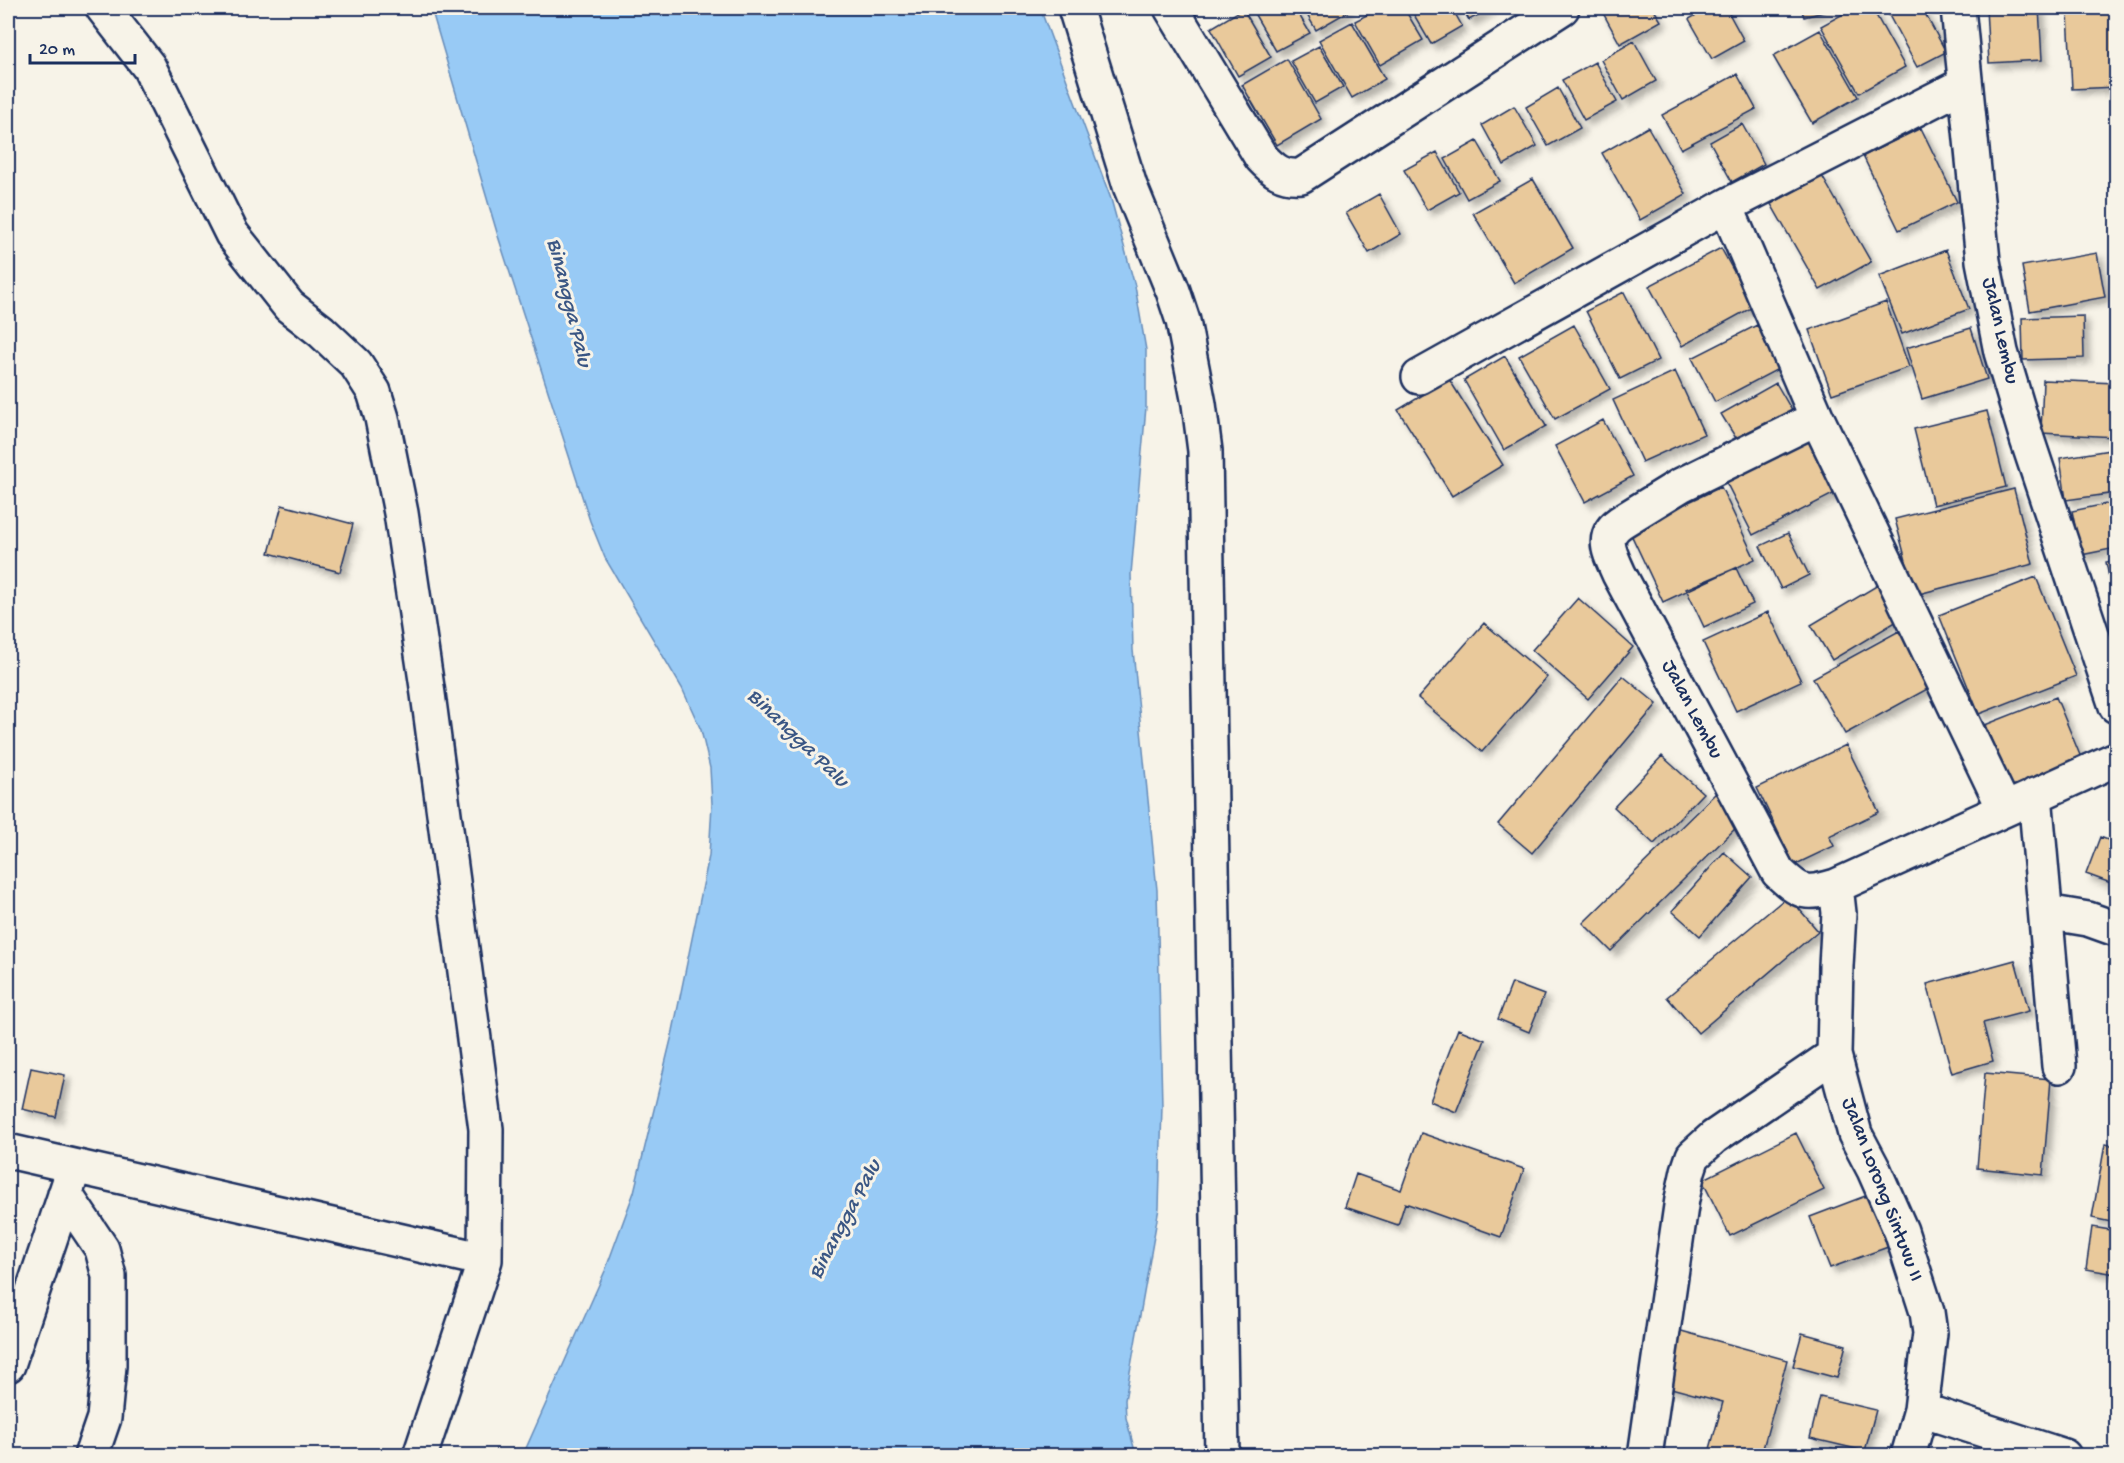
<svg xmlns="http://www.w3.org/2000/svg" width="2124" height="1463" font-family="'Gochi Hand',sans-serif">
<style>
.water{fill:#98caf5;stroke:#668cb9;stroke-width:1.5}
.building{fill:#e9c99b;stroke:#1b2f5e;stroke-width:1.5;filter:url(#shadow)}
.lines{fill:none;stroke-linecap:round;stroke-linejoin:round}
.minor-casing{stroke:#1b2f5e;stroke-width:38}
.minor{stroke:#f7f3e8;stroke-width:33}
.labels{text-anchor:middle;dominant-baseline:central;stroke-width:6;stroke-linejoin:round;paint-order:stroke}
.street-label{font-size:21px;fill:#1b2f5e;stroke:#f7f3e8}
.water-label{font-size:22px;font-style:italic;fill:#3a5684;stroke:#f7f3e8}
</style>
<defs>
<filter id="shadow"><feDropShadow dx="5.5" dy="5.5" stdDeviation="3" flood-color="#0004"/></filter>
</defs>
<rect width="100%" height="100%" fill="#f7f3e8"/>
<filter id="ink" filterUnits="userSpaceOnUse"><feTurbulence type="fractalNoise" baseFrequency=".0167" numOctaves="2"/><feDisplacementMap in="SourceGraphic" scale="12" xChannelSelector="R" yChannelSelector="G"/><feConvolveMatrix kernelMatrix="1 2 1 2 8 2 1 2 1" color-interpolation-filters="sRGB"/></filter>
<g filter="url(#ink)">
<path class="water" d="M431,8H1040L1111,199L1135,286L1146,350V407L1131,574L1133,650L1157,890L1162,1106L1159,1208L1125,1400L1126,1418L1136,1455H523L605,1271L634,1192L673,1031L709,856L712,804L710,768L701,730L682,688L605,558L590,521L498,236Z"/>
<path class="building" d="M1251,8H1295L1310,33L1276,51Z
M1303,8H1347L1349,11L1316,30Z
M1380,8H1404L1423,40L1380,65L1355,21Z
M1410,8H1452L1462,26L1431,44Z
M1462,8H1491L1469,20Z
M1609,8H1653L1661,21L1620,44L1602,11Z
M1709,8H1726L1744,41L1712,59L1689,19Z
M1801,8H1839L1804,17Z
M1854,8H1872L1905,67L1859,93L1821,26Z
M1885,8H1922L1946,52L1917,67Z
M1986,8H2039L2042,60L1989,63Z
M1243,9L1271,57L1238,76L1211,28Z
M2116,11V87L2072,89L2068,13Z
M1352,22L1385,79L1352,98L1319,40Z
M1820,30L1858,97L1812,123L1773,56Z
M1634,41L1656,81L1623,100L1601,60Z
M1319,46L1343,87L1315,103L1291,61Z
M1287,59L1321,119L1277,145L1242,85Z
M1595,62L1617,102L1584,120L1562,80Z
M1737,74L1756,109L1681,149L1662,115Z
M1558,88L1580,128L1548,146L1526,107Z
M1514,106L1537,146L1504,165L1482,125Z
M1742,124L1764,164L1732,182L1710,142Z
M1648,127L1686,194L1640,220L1602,153Z
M1921,128L1957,202L1899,230L1863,156Z
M1477,141L1500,181L1467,199L1445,159Z
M1437,152L1459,192L1427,210L1404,170Z
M1822,176L1871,262L1820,290L1771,204Z
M1533,179L1573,248L1514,283L1473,213Z
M1379,194L1401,234L1369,253L1346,213Z
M1721,248L1753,307L1682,346L1649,286Z
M1946,250L1969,309L1902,334L1879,276Z
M2097,253L2105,297L2030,311L2022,266Z
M1624,292L1658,360L1620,379L1586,311Z
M1886,302L1909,367L1832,394L1809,330Z
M2083,316L2084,358L2023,360L2022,318Z
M1574,325L1610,389L1555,419L1519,356Z
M1757,325L1780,368L1715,402L1692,358Z
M1971,328L1987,379L1922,399L1906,348Z
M1505,356L1546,426L1504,450L1464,380Z
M1675,371L1704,434L1642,462L1613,400Z
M1449,379L1503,465L1452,496L1398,410Z
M2043,380L2116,383V437L2041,433Z
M1776,383L1795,416L1742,448L1721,414Z
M1987,411L2006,487L1933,505L1914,429Z
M1603,420L1633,476L1585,502L1555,446Z
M1810,434L1839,491L1753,535L1724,478Z
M2116,449V493L2066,500L2060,458Z
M1721,487L1755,559L1663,602L1629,530Z
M2014,489L2033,564L1915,595L1895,519Z
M2116,502V548L2081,555L2072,511Z
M282,505L353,524L340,572L269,553Z
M1788,533L1809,575L1781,589L1760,546Z
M2116,560V613L2106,562Z
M1736,568L1753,604L1704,627L1686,589Z
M2036,577L2076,676L1979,714L1939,615Z
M1878,585L1899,620L1832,660L1811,625Z
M1578,598L1633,647L1588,699L1532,650Z
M1768,612L1801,681L1736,711L1703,642Z
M1484,623L1547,677L1482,752L1418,698Z
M1899,631L1931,687L1845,734L1813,678Z
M1623,676L1657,704L1532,853L1498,824Z
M2056,697L2082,760L2012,789L1985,725Z
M1846,745L1879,812L1829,836L1834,846L1794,865L1757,788Z
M1662,756L1703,793L1654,844L1614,807Z
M1719,790L1746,818L1611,951L1583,923Z
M2100,837L2116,843V885L2086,874Z
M1724,852L1752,877L1700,936L1672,911Z
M1788,896L1818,931L1698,1033L1667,997Z
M2015,960L2029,1011L1983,1023L1993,1061L1952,1073L1927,984Z
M1512,983L1544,995L1529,1032L1498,1019Z
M1458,1029L1485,1040L1456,1112L1430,1101Z
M31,1068L65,1075L56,1117L22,1109Z
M1985,1073L2051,1079L2043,1175L1977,1168Z
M1421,1133L1524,1169L1501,1237L1405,1203L1398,1225L1345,1207L1356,1174L1401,1190Z
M1796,1133L1824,1190L1730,1236L1702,1180Z
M2105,1144L2116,1146V1223L2092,1218Z
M1868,1195L1888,1247L1830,1268L1810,1217Z
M2092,1227L2116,1231V1274L2086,1269Z
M1674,1329L1787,1360L1761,1456H1708L1723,1402L1660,1385Z
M1802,1333L1846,1345L1837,1378L1793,1366Z
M1820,1397L1876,1410L1865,1451L1810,1438Z
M1831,1448L1863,1456H1829Z"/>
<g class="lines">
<defs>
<path id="minor" d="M103,8L149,67L232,234L289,306L321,331L356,364L374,392L382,418L401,513L428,694L486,1129L485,1260L420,1456
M1075,8L1130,186L1173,291L1183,321L1199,404L1205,451L1222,1456
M1171,8L1261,157C1273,170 1283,178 1301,176L1562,8
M1958,8L1983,261L2001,352L2027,439L2116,706
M1726,206L1817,418L2004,808
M1419,377L1726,206L1965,84
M1817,418L1681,485L1624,520C1598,535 1610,553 1619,574L1778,872C1801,894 1806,895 1836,886L2116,759
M2035,795L2059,1066
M1836,886L1839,913L1836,966L1834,1055L1855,1134L1874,1170L1901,1231L1927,1312L1930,1333L1921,1410L1908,1456
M2046,912L2088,919L2116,929
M8,1151L485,1260
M65,1194L102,1249L109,1276V1366L104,1418L91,1456
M8,1365L70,1180
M1921,1410L2064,1456
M1645,1456L1682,1199L1688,1171L1693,1156L1714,1137L1834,1055"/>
</defs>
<use href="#minor" class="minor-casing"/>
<use href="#minor" class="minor"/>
</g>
</g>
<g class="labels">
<g class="street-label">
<text transform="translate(1999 331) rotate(77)">Jalan Lembu</text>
<text transform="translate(1691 710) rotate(62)">Jalan Lembu</text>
<text transform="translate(1881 1190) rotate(69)">Jalan Lorong Sintuvu II</text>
</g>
<g class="water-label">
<text transform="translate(568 303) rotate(76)">Binangga Palu</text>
<text transform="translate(797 739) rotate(44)">Binangga Palu</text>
<text transform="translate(846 1220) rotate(-62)">Binangga Palu</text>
</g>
</g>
<rect width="2124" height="1463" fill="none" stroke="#f7f3e8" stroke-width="30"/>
<rect x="15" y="15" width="2094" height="1433" fill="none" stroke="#1b2f5e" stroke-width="2" filter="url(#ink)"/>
<path d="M30 54v9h105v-9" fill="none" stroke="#1b2f5e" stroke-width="3"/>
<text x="39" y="54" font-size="18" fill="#1b2f5e" stroke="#f7f3e8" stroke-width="4.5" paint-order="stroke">20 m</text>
</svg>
